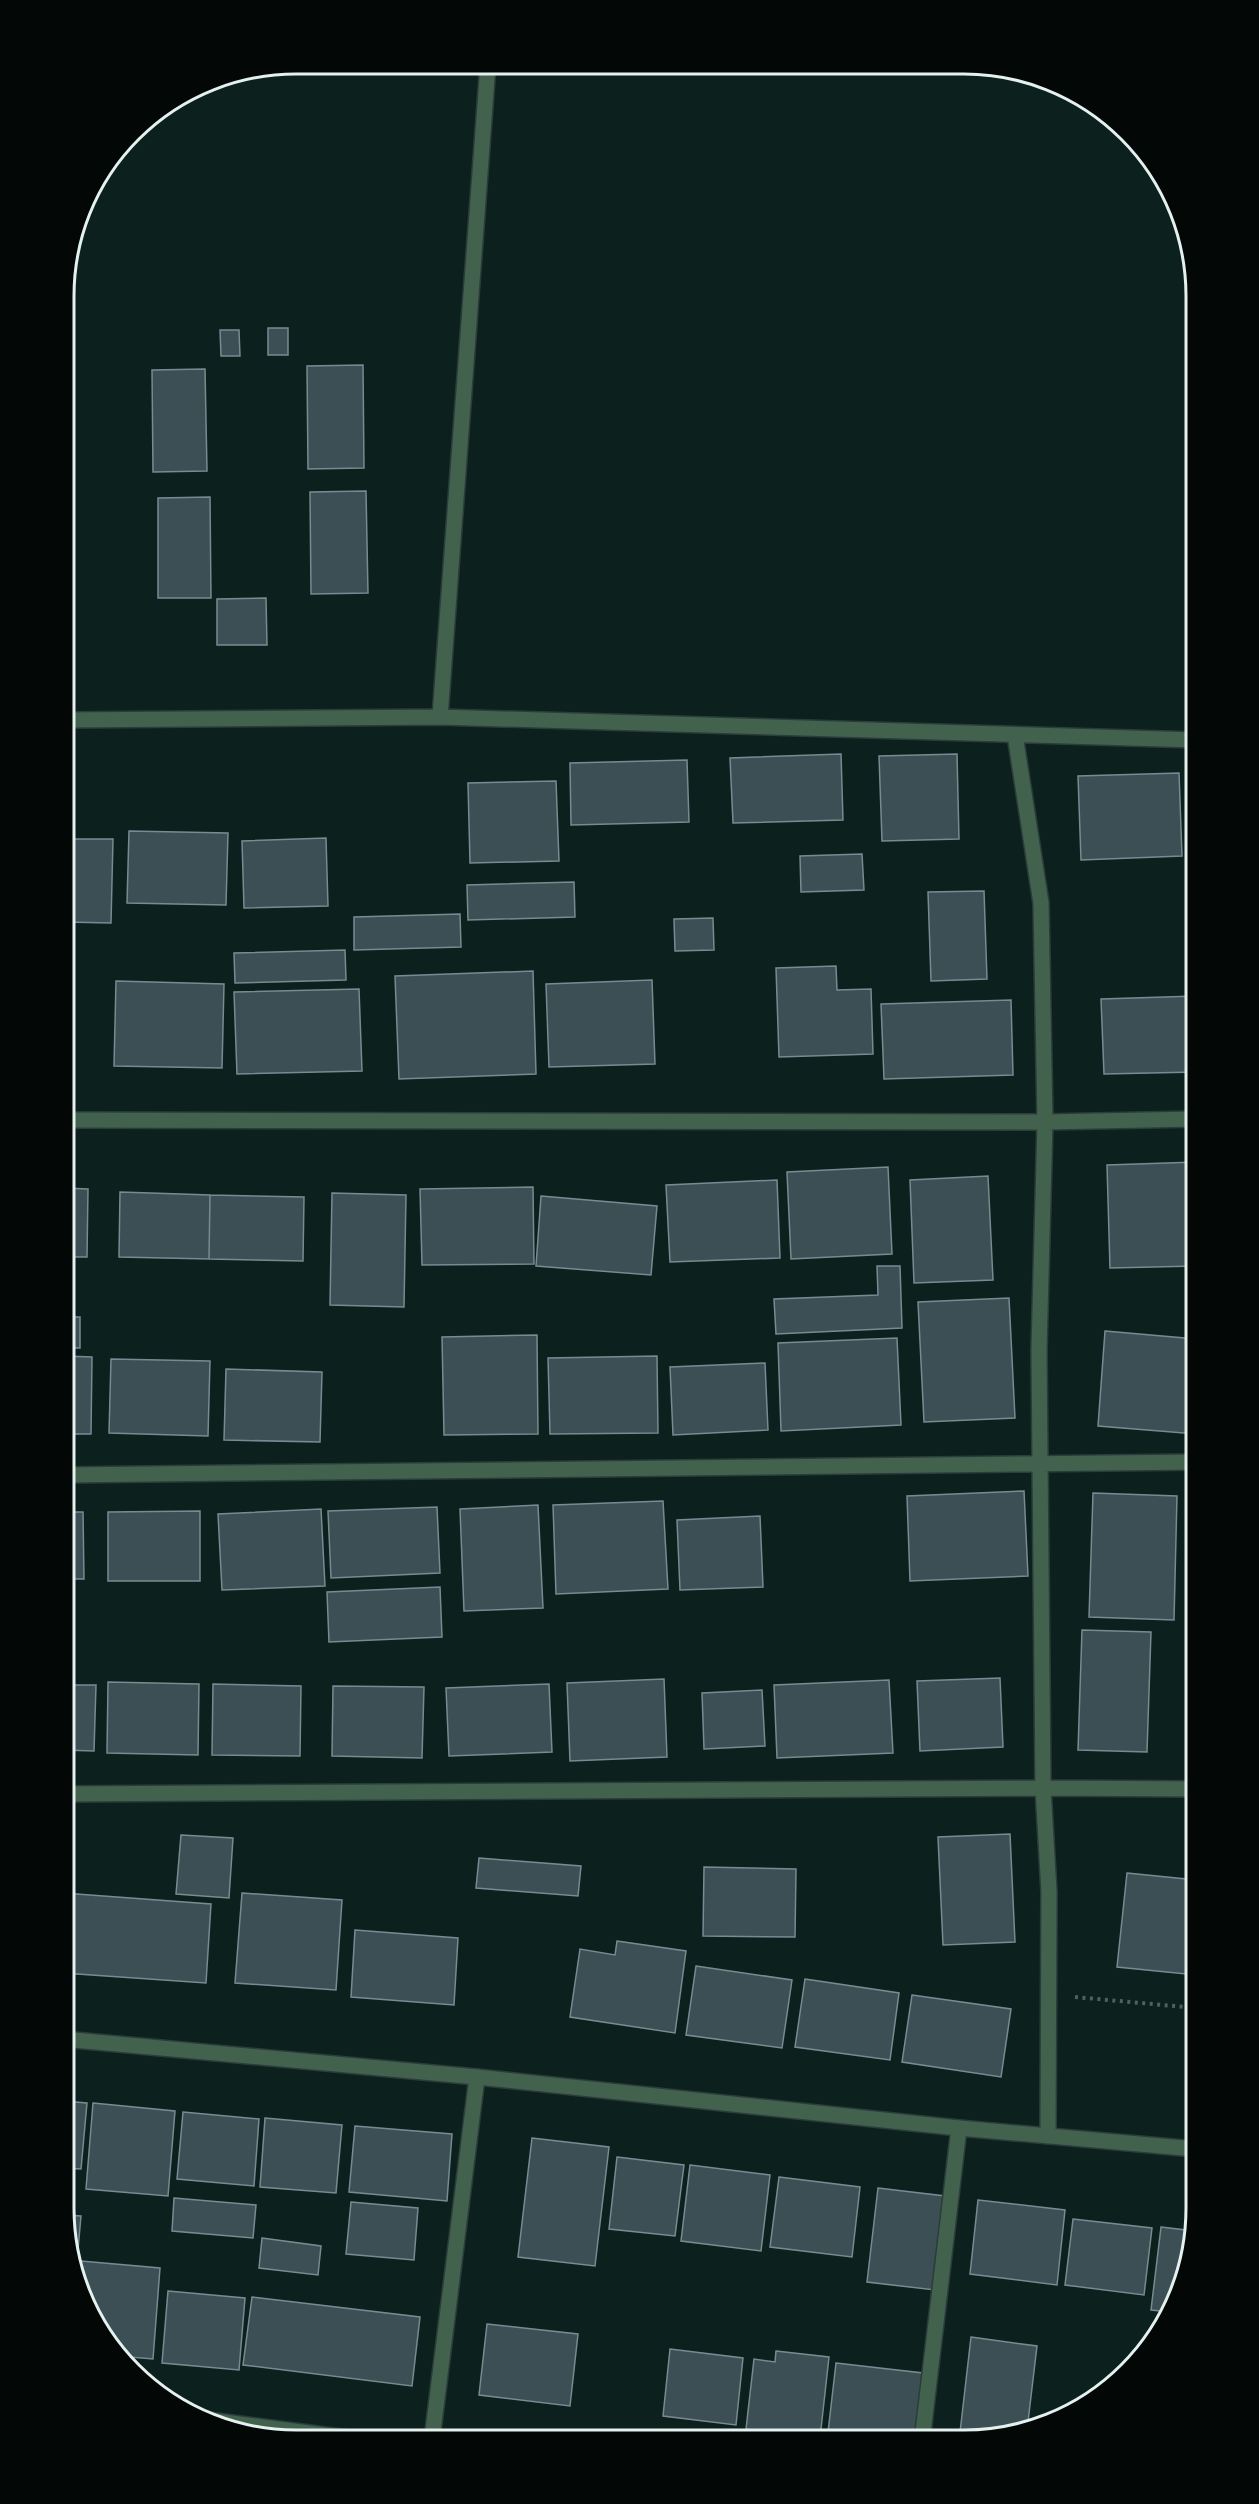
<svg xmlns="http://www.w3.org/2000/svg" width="1259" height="2504" font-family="'Titillium Web',sans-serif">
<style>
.building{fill:#3b4f54;stroke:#778c92;stroke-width:1.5}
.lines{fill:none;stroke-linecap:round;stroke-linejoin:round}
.minor-casing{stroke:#2a3d3b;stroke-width:18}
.tertiary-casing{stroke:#2a3d3b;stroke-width:18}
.path{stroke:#4f615f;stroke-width:4;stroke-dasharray:3 4.5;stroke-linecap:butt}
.minor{stroke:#42624e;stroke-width:15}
.tertiary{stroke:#42624e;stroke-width:15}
.rim{fill:none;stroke:#e5f1ef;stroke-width:3}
</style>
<rect width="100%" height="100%" fill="#0c201e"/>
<path class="building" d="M268,328H288V355H268Z
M220,330H239L240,356H221Z
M363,365L364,468L308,469L307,366Z
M205,369L207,471L153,472L152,370Z
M366,491L368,593L311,594L310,492Z
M210,497L211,598H158V498Z
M266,598L267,645H217V599Z
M841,754L843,820L733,823L730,758Z
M957,754L959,839L882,841L879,756Z
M687,760L689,822L571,825L570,763Z
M1179,773L1182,856L1081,860L1078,776Z
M556,781L559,861L470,863L468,783Z
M1190,804H1196V872H1192Z
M129,831L228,833L226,905L127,903Z
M326,838L328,906L244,908L242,841Z
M64,839H113L111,923L64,922Z
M862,854L864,890L801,892L800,856Z
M574,882L575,917L468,920L467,885Z
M984,891L987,979L931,981L928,892Z
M460,914L461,947L354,950V917Z
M713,918L714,950L675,951L674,919Z
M345,950L346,980L235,983L234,953Z
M836,966L837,990L871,989L873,1054L779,1057L776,968Z
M533,971L536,1074L399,1079L395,976Z
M652,980L655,1064L549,1067L546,984Z
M116,981L224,984L222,1068L114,1066Z
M359,989L362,1071L237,1074L234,992Z
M1196,996V1072L1104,1074L1101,999Z
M1011,1000L1013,1075L884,1079L881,1004Z
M1196,1162V1266L1110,1268L1107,1165Z
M888,1167L892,1254L791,1259L787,1172Z
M988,1176L993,1280L914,1283L910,1180Z
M777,1180L780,1258L670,1262L666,1185Z
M533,1187L534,1264L422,1265L420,1189Z
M64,1188L88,1189L87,1257H64Z
M120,1192L210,1195L209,1259L119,1257Z
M332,1193L406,1195L404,1307L330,1305Z
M210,1195L304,1197L303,1261L209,1259Z
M541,1196L657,1206L651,1275L536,1266Z
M877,1266H900L902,1328L776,1334L774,1299L878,1295Z
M1009,1298L1015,1418L924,1422L918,1302Z
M64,1317H80V1348H64Z
M1105,1331L1196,1339V1434L1098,1426Z
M537,1335L538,1434L444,1435L442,1337Z
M897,1338L901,1425L781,1431L778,1343Z
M64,1356L92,1357L91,1434H64Z
M657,1356L658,1433L550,1434L548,1358Z
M111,1359L210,1361L208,1436L109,1433Z
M765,1363L768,1430L673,1435L670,1367Z
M226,1369L322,1372L320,1442L224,1440Z
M1024,1491L1028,1576L910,1581L907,1496Z
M1093,1493L1177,1496L1174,1620L1089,1617Z
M663,1501L668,1589L556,1594L553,1505Z
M538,1505L543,1608L464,1611L460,1509Z
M437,1507L440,1573L331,1578L328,1511Z
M321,1509L325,1586L222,1590L218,1514Z
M200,1511V1581H108V1512Z
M64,1512H83L84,1579H64Z
M760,1516L763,1587L680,1590L677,1520Z
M440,1587L442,1637L329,1642L327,1592Z
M1082,1630L1151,1632L1147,1752L1078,1750Z
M1000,1678L1003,1747L920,1751L917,1681Z
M664,1679L667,1757L570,1761L567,1683Z
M889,1680L893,1753L777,1758L774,1685Z
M108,1682L199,1684L198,1755L107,1753Z
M213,1684L301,1686L300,1756L212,1755Z
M549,1684L552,1752L449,1756L446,1688Z
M64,1685H96L94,1751L63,1750Z
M333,1686L424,1687L422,1758L332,1756Z
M762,1690L765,1746L704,1749L702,1693Z
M1010,1834L1015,1942L943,1945L938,1837Z
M181,1835L233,1838L229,1898L176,1894Z
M479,1858L581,1866L578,1896L476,1888Z
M704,1867L796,1869L795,1937L703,1936Z
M1127,1873L1196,1880L1186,1974L1117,1967Z
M63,1893L211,1904L206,1983L63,1973Z
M242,1893L342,1900L336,1990L235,1983Z
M355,1930L458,1938L454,2005L351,1997Z
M617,1941L686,1951L675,2033L570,2017L580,1949L615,1955Z
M696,1966L792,1980L782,2048L686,2035Z
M805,1979L899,1993L890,2060L795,2047Z
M912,1995L1011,2009L1001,2077L902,2062Z
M63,2101L87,2103L81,2169L63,2168Z
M93,2103L175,2111L168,2196L86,2189Z
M183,2112L259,2119L254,2186L177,2179Z
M265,2118L342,2125L336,2193L260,2187Z
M355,2126L452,2134L447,2201L349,2192Z
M532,2138L609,2147L595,2266L518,2257Z
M617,2157L684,2165L675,2236L609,2229Z
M690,2165L770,2175L761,2251L681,2241Z
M779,2177L860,2187L852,2257L770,2247Z
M878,2188L945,2196L935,2290L867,2282Z
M174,2198L256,2205L253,2238L172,2231Z
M978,2200L1065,2210L1057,2285L970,2274Z
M351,2202L418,2208L414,2260L346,2254Z
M64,2215L81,2216L75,2283Z
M1073,2219L1152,2228L1144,2295L1065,2285Z
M1161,2227L1194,2231L1178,2297L1170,2312L1151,2310Z
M262,2238L321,2246L318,2275L259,2268Z
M81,2261L160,2268L153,2359L118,2356L102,2337L78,2289Z
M168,2291L245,2298L239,2370L162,2363Z
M252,2297L420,2317L412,2386L243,2365Z
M487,2324L578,2334L570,2406L479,2395Z
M971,2337L1037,2346L1027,2430L959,2441Z
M670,2349L743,2358L736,2425L663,2416Z
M776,2351L829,2357L820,2438L746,2429L754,2359L775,2362Z
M836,2363L923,2373L915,2441H827Z"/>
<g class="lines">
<defs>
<path id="minor" d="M440,717L488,64
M64,720L440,717L1196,740
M1015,735L1041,903L1045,1122L1039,1350L1043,1788L1049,1892L1048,2136
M64,1120L1045,1122L1196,1119
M64,1475L1196,1462
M63,1794L1043,1788L1196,1789
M200,2419L356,2439
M432,2439L477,2077
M922,2441L959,2128"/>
<path id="tertiary" d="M63,2039L477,2077L959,2128L1195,2149"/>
</defs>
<use href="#minor" class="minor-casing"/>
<use href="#tertiary" class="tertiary-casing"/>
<path class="path" d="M1075,1997L1196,2008"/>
<use href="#minor" class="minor"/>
<use href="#tertiary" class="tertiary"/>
</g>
<path d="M0 0H1259V2504H0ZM296 74H964A222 222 0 0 1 1186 296V2208A222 222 0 0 1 964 2430H296A222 222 0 0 1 74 2208V296A222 222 0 0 1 296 74Z" fill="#030807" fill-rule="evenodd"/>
<path class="rim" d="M296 74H964A222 222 0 0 1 1186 296V2208A222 222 0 0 1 964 2430H296A222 222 0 0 1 74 2208V296A222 222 0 0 1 296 74Z"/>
</svg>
